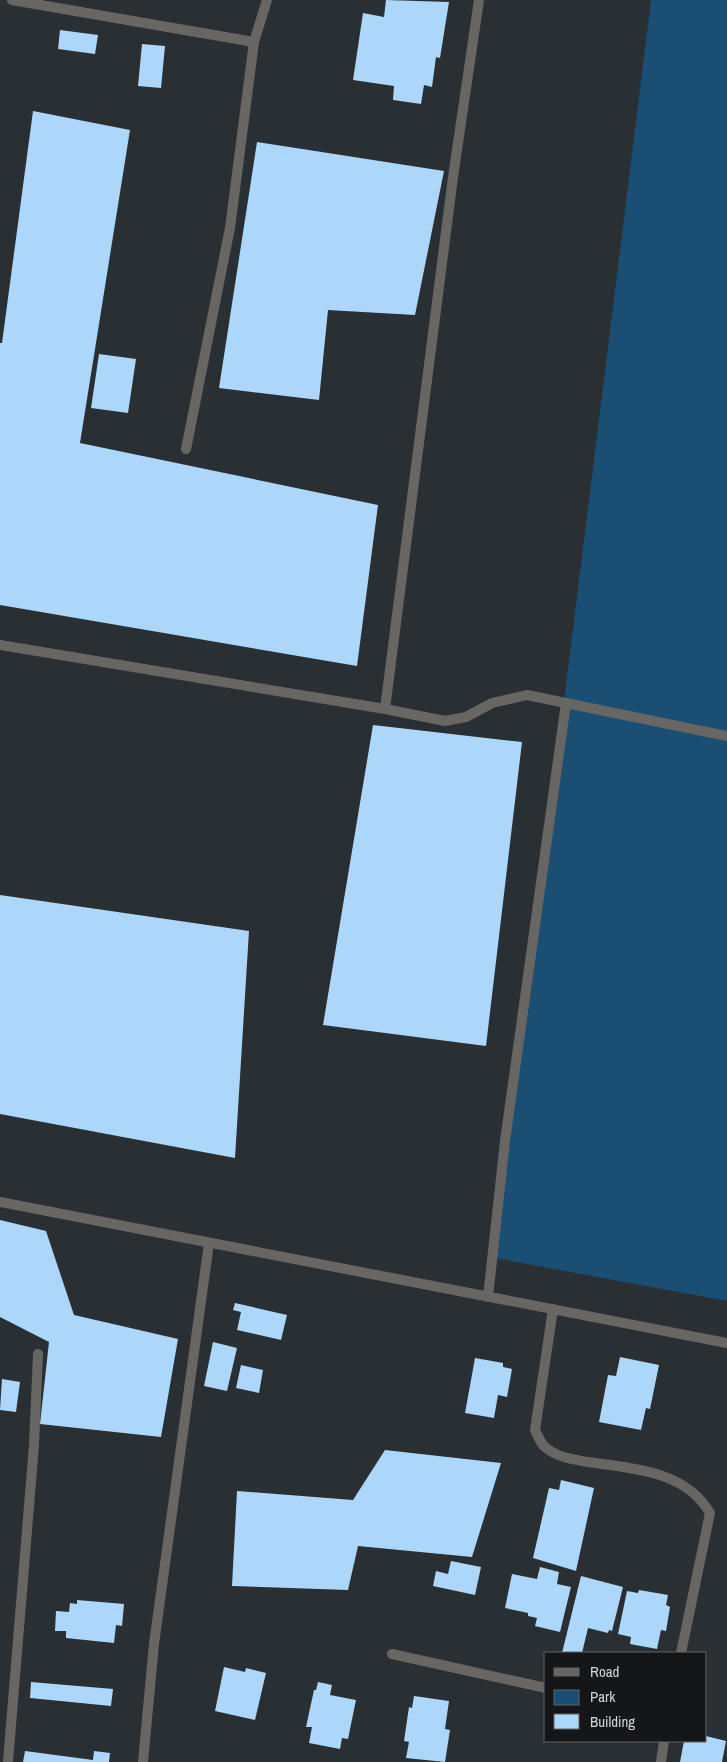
<svg xmlns="http://www.w3.org/2000/svg" width="727" height="1762" font-family="'Archivo Narrow',sans-serif">
<style>
.green{fill:#1b4e73}
.building{fill:#acd7fb}
.lines{fill:none;stroke-linecap:round;stroke-linejoin:round}
.street{stroke:#686663;stroke-width:10}
</style>
<rect width="100%" height="100%" fill="#2a2f33"/>
<path class="green" d="M651,0H727V1301L495,1258Z"/>
<path class="building" d="M386,0L449,2L440,58L436,57L432,87L424,85L421,104L393,100L394,86L353,80L363,13L384,17Z
M60,30L98,35L95,54L58,49Z
M142,44L165,46L161,88L138,86Z
M33,111L130,130L80,443L378,505L357,666L0,605V343H2Z
M257,142L444,171L415,315L328,310L319,400L219,388Z
M99,354L136,359L128,413L91,408Z
M373,725L522,742L486,1046L323,1025Z
M0,895L249,931L235,1158L0,1114Z
M0,1220L46,1231L74,1315L178,1339L161,1437L40,1424L49,1342L0,1317Z
M235,1303L287,1315L281,1340L237,1330L241,1312L233,1310Z
M213,1342L237,1348L227,1391L204,1386Z
M620,1357L659,1365L650,1409L646,1408L641,1430L599,1422L608,1375L616,1376Z
M475,1358L503,1363V1367L512,1369L507,1397L498,1395L494,1418L465,1413Z
M241,1365L263,1370L259,1393L236,1388Z
M2,1379L20,1382L16,1412L0,1410Z
M385,1450L501,1463L472,1557L358,1546L348,1590L232,1586L237,1491L353,1500Z
M561,1480L594,1488L576,1571L533,1558L549,1488L559,1490Z
M451,1561L481,1567L475,1595L433,1586L436,1571L448,1574Z
M540,1567L559,1572L557,1584L571,1587L560,1632L535,1626L537,1618L528,1616V1613L505,1608L512,1574L537,1579Z
M581,1576L623,1587L612,1631L609,1630L608,1633L588,1628L582,1653H562Z
M639,1590L668,1595L666,1605L670,1607L666,1631L661,1630L657,1649L630,1644L631,1637L618,1634L627,1591L638,1593Z
M77,1600L124,1604L122,1626L116,1625L114,1643L66,1638V1631H55L56,1611L69,1612L70,1603L77,1604Z
M224,1667L245,1672L246,1668L266,1673L255,1720L215,1711Z
M31,1682L113,1689L111,1706L30,1698Z
M318,1682L332,1685L330,1695L356,1700L348,1739L342,1738L340,1749L309,1743L312,1727H306L314,1690H316Z
M414,1696L449,1701L445,1729L450,1730L445,1762L406,1758L409,1742L404,1741L409,1707L412,1708Z
M706,1736L726,1741L722,1762H680L684,1741H706Z
M25,1751L93,1760L94,1751L110,1753L109,1762H23Z"/>
<g class="lines">
<path class="street" d="M12,0L254,42
M186,449L230,228L254,42L267,0
M0,645L385,709L445,721L466,717L492,703L527,695L727,736
M385,709L453,177L479,0
M0,1202L727,1343
M488,1297L505,1141L566,703
M553,1309L535,1430C538,1435 540,1443 545,1447C558,1458 572,1459 588,1462C633,1469 685,1470 710,1513L681,1653
M392,1654L546,1688
M8,1762L34,1445L38,1354
M143,1762L154,1644L209,1243
M661,1762L664,1741"/>
</g>
<rect x="544" y="1652" width="162" height="90" fill="#141618" stroke="#606264"/>
<rect x="554" y="1668" width="25" height="8" fill="#686663" stroke="#606264"/>
<text x="590" y="1677" font-size="15" fill="#d1d4d7">Road</text>
<rect x="554" y="1690" width="25" height="15" fill="#1b4e73" stroke="#606264"/>
<text x="590" y="1702" font-size="15" fill="#d1d4d7">Park</text>
<rect x="554" y="1714" width="25" height="15" fill="#acd7fb" stroke="#606264"/>
<text x="590" y="1727" font-size="15" fill="#d1d4d7">Building</text>
</svg>
